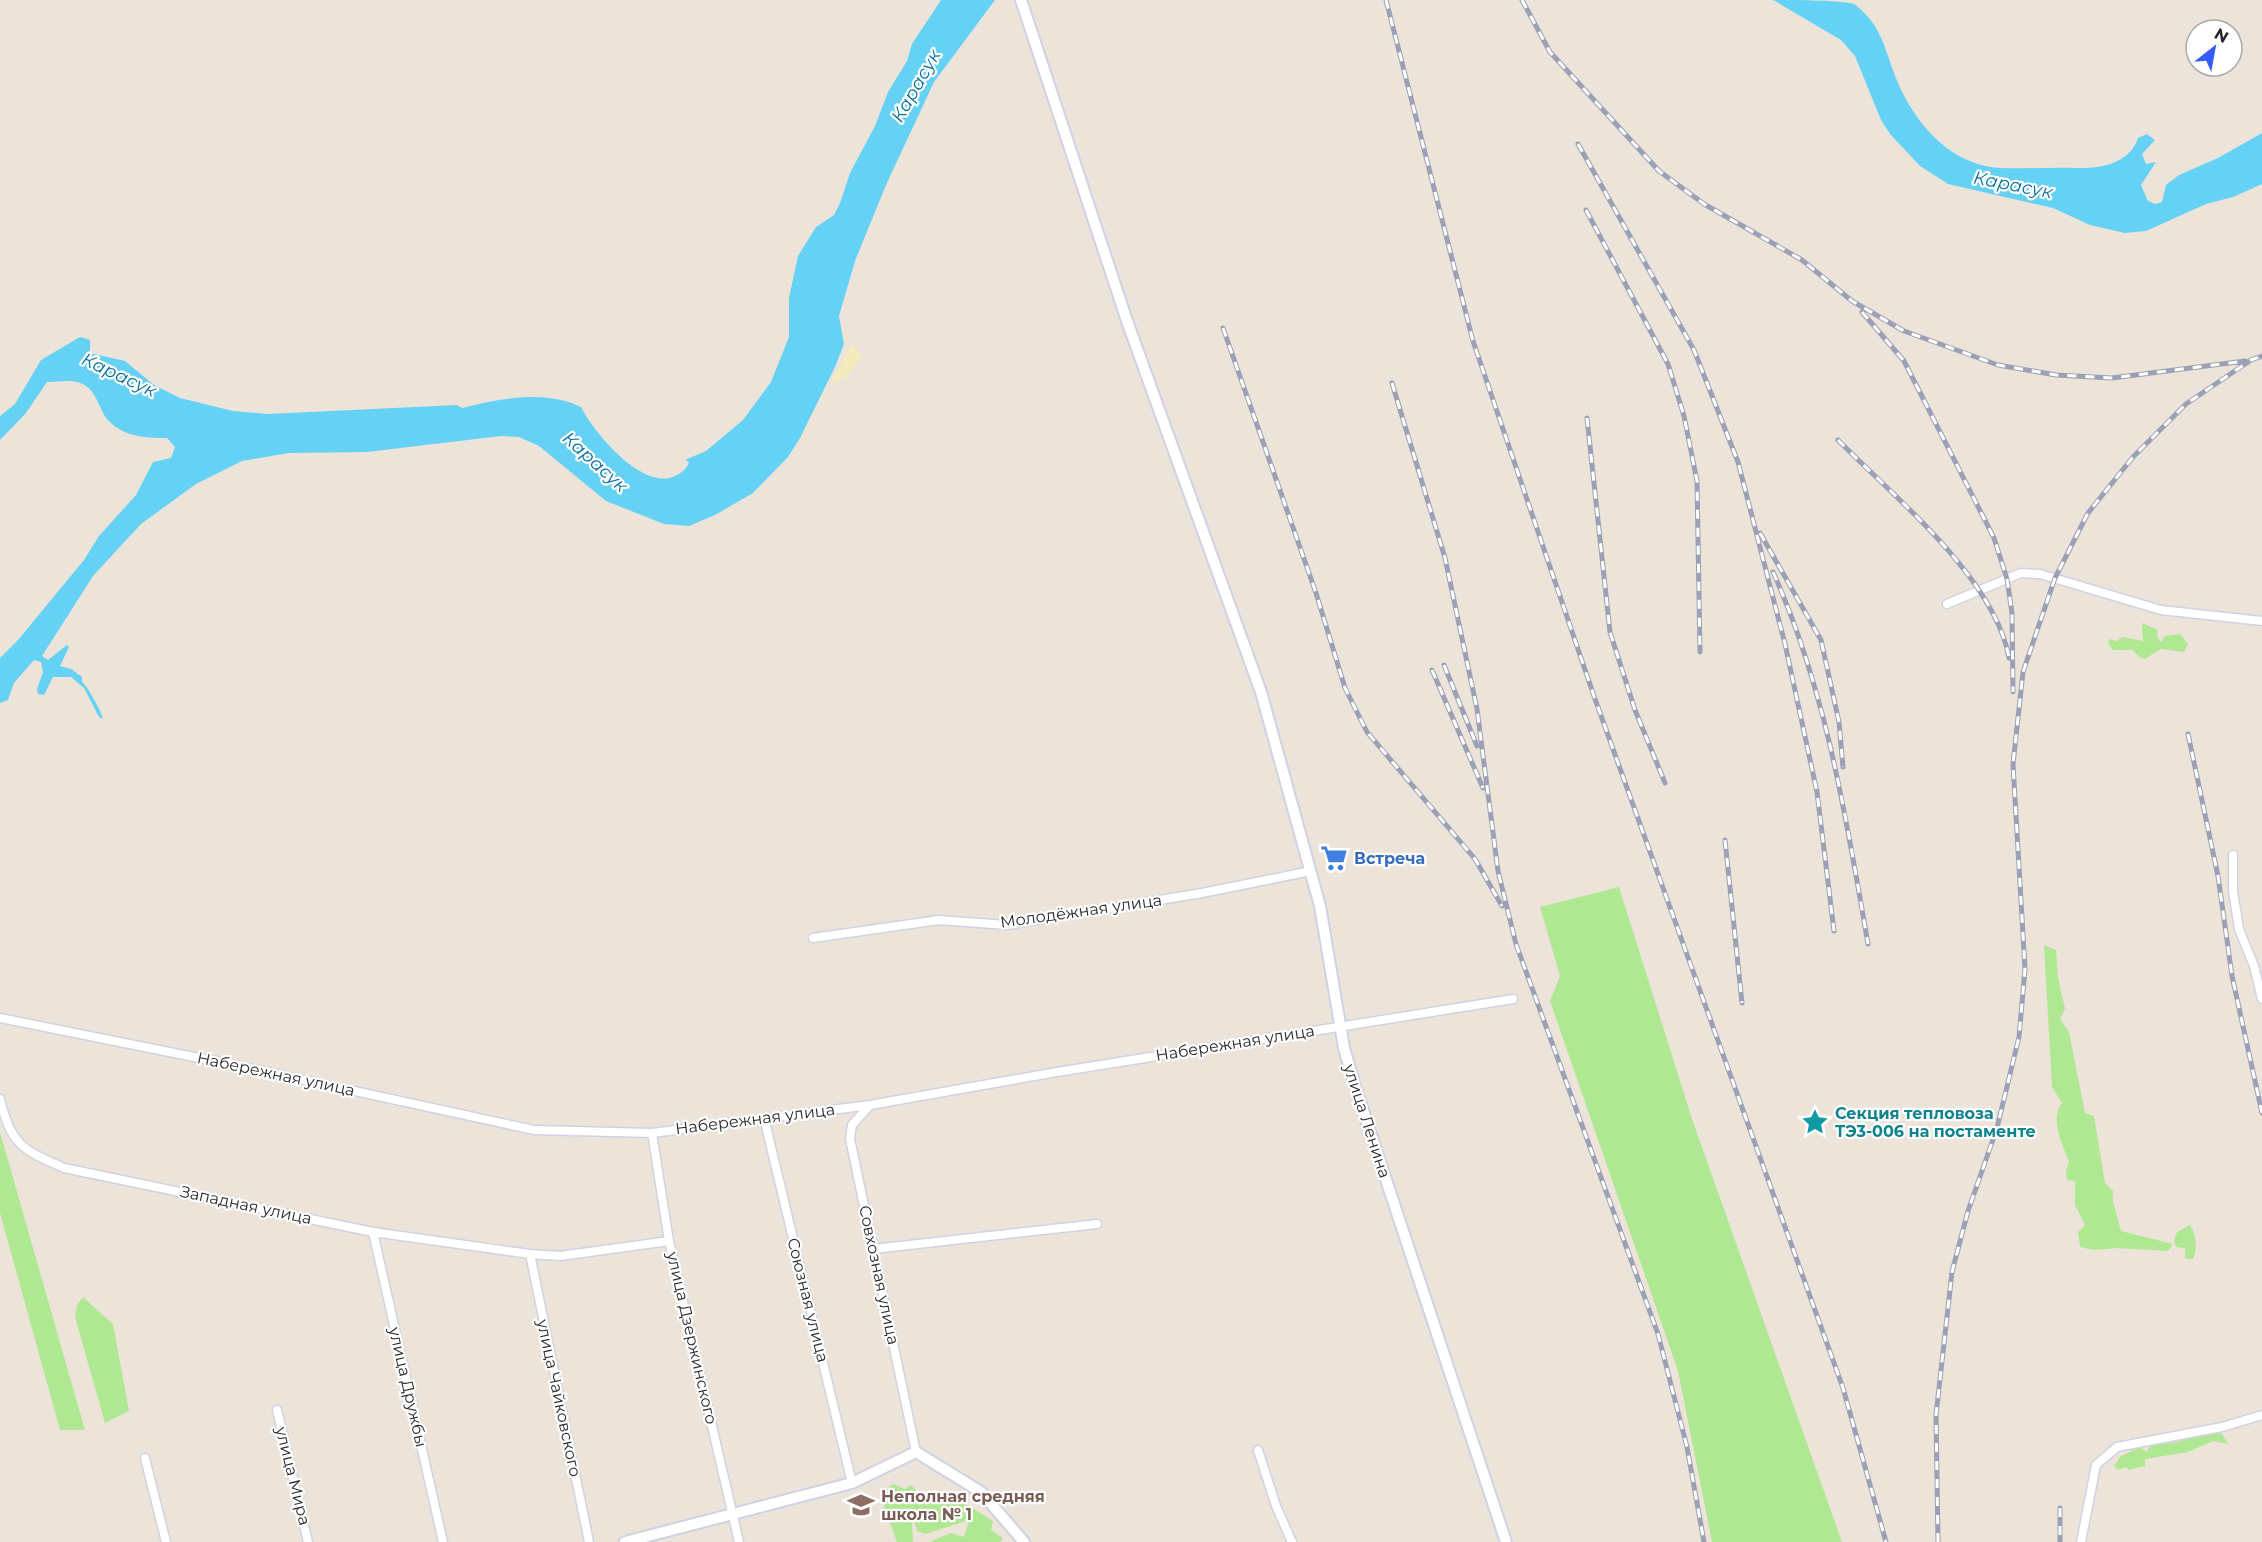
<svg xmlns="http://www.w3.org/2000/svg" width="2262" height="1542" font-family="Montserrat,sans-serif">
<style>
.green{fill:#b0e792}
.sand{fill:#f4eaba}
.water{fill:#65d1f5}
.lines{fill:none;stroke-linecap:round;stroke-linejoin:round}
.street-casing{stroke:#ced3e3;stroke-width:11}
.secondary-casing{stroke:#ced3e3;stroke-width:14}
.street{stroke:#fff;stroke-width:8}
.secondary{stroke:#fff;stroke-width:10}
.rail-casing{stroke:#9ca0b4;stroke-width:5}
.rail{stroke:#fff;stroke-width:3;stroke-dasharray:9;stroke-linecap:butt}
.labels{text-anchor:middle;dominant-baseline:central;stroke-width:4.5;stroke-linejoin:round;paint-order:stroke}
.shop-label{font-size:16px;font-weight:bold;fill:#366cbe;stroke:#fff;text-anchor:start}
.street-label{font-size:16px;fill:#292929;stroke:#fff}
.culture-label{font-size:16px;font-weight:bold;fill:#0d838f;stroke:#fff;text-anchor:start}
.education-label{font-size:16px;font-weight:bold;fill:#785e54;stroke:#fff;text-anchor:start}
.water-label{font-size:18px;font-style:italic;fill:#056da0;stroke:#fff}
</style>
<rect width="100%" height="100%" fill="#ece4d9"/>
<path class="green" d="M2142,623L2158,630L2157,636L2161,642L2165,636L2180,634L2188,644L2184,652L2161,649L2145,659L2138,656L2133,650H2113L2108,643L2110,639L2116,641L2123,637L2143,641Z
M1619,887L1692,1119L1842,1542H1712L1678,1371L1550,1001L1560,976L1540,907Z
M2044,945L2056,950L2058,977L2065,1009L2060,1019L2069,1032L2085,1113L2094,1116L2105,1183L2113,1191V1202L2121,1231L2173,1244L2168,1251L2118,1248L2094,1250L2080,1247L2078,1232L2085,1225L2075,1205V1181L2067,1180L2066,1171L2069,1162C2063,1145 2049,1120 2062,1103L2052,1087Z
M0,1132L85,1430H60L0,1213Z
M2190,1225C2196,1234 2198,1249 2193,1259L2185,1258V1248L2176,1247L2174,1241L2177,1232Z
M83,1297L113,1324L129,1411L105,1423L75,1317L77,1305Z
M2219,1429L2228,1444L2213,1441L2188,1452L2145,1459V1466L2129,1470L2126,1467L2118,1470L2114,1466L2121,1456L2140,1447L2146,1452L2151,1446L2182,1441L2184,1437L2194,1438L2214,1433Z
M893,1484L905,1489L911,1485L916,1490V1494L926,1501L931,1494L938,1500C960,1496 976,1511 993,1521L991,1530L1003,1538L1000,1542H929L951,1533L964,1537L968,1524L966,1521L925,1534L917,1531L914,1520L912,1519L913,1542H897L884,1506L886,1490Z"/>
<path class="sand" d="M852,344L861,356L846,378L831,383Z"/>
<path class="water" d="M941,0H995L934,82L886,185L855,261L839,316L844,344L835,367L800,438L788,457L753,493L715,515L689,526L664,524L606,501L539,446L519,437L501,436L367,452L289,453L242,461L196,484L141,524L93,576L42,656L48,660L67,645L69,647L60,666L71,669L82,677V682C87,685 102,713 103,719L99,717L84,688L71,677H53L44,695L38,694L37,689L43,672L41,662L34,660L14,683L8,700L0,703V658L18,640L84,560L99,536L136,495L153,462L171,458L175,447L167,438C145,438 123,437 107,419C98,407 96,388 80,383C71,379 57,382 47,382L26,413L0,440V416L15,404L41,360L80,337L90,340V353L125,361L154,385L180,398L233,411L268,414L457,405L462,408C500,398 545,390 581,407C594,433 645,494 677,475C683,472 687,468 689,462L685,460L706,451L743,420L771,382L789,337V298L798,256L816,227L834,215L840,203L850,173L875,126L888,92L907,61L912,44Z
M1773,0C1791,0 1840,0 1854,4C1879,22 1884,45 1894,73C1911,119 1948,165 2000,168C2026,169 2052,167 2077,168C2101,169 2130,163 2138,138L2147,134L2155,140L2142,154L2146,164L2156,162L2141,185L2148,201L2155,204L2162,202L2166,185L2179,175L2218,158L2262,133V184L2233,197L2206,204L2146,231L2125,233L2090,225L2053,208L1948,184L1920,166L1890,134L1881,120L1855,56L1841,40Z"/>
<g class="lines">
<defs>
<path id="street" d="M1947,604L2021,573L2040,574L2161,610L2262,621
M2233,855V891L2239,929L2254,966L2262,999
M813,938L939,920L1007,925L1202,893L1311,871
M0,1018L249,1068L534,1130L652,1133L870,1105L1057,1072L1513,999
M0,1099C11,1145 23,1150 64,1168L373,1232L530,1254L560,1256L669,1241
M870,1105L852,1125L850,1139L916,1452
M764,1118L852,1483
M652,1133L669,1241L739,1542
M373,1232L443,1542
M873,1249L1097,1224
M530,1254L589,1542
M277,1410L308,1542
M1258,1450L1276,1506L1292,1542
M145,1458L166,1542
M2081,1542L2096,1465L2117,1447L2222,1427L2262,1415"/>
<path id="secondary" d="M1021,0L1127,321L1261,692L1320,906L1344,1048L1355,1086L1506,1542
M625,1542L852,1483L916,1452L981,1492L1024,1542"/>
</defs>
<use href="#street" class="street-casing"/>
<use href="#secondary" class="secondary-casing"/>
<use href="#street" class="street"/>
<use href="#secondary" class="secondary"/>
<defs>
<path id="rail" d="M1386,0L1473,341L1595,699L1843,1388L1886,1542
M1522,0L1550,52L1659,171L1704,204L1802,260L1852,301L1904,331L1998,365L2056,375L2112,378L2245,361
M1578,144L1694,350L1738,462L1785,644L1817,792L1834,931
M1586,210L1668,364L1684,416L1697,481L1700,652
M1862,312L1904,361L1994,538L2007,579L2012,613L2013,692
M1223,328L1316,593L1345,688L1367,732L1475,859L1502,906
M1392,383L1445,558L1477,709L1498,871L1516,944L1658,1334L1687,1447L1704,1542
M1587,418L1610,632L1635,710L1665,783
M1838,440C1894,497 1995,578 2009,658
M1760,533L1821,640L1839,722L1843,767
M1773,572C1826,690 1846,817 1868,944
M1444,665L1477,746
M1432,670L1483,788
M2188,734L2218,876L2232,976L2262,1113
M1725,840L1742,1003
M2060,1508V1542
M1938,1542L1936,1415L1952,1272L1968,1211L1997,1128L2019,1037L2025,969L2013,764L2023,672L2055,578L2088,513L2133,457L2186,404L2251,360L2262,356"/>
</defs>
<use href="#rail" class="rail-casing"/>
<use href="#rail" class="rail"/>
</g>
<defs>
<symbol id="supermarket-bare" viewBox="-9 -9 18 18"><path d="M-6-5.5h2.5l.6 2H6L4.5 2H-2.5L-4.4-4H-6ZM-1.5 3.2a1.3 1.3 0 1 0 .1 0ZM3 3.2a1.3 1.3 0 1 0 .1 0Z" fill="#3f7fe0" stroke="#fff" stroke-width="2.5" paint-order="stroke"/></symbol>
<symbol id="sight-bare" viewBox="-9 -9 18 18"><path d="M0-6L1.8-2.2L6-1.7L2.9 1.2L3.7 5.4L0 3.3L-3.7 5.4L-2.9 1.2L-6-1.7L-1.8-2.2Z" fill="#0f9aa8" stroke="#fff" stroke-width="2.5" paint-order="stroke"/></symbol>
<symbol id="school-bare" viewBox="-9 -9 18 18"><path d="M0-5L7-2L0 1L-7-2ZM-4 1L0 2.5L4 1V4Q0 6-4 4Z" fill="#8d6e63" stroke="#fff" stroke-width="2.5" paint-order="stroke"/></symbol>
</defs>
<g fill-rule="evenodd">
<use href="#supermarket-bare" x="1315" y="839" width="38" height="38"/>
<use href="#sight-bare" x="1796" y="1103" width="38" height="38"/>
<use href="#school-bare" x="842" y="1486" width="38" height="38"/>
</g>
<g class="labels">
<g class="shop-label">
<text x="1354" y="858">Встреча</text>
</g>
<g class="street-label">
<text transform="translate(1081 911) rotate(-8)">Молодёжная улица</text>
<text transform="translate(1235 1043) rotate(-9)">Набережная улица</text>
<text transform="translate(276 1074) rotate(12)">Набережная улица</text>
<text transform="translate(755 1119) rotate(-7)">Набережная улица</text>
<text transform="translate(1367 1121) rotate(72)">улица Ленина</text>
<text transform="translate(246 1205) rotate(12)">Западная улица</text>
<text transform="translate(879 1275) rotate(78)">Совхозная улица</text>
<text transform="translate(808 1300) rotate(76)">Союзная улица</text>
<text transform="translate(692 1338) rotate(77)">улица Дзержинского</text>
<text transform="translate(408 1387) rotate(77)">улица Дружбы</text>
<text transform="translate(559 1398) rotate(78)">улица Чайковского</text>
<text transform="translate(293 1476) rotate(76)">улица Мира</text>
</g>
<g class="culture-label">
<text x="1835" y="1113">Секция тепловоза<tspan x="1835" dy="18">ТЭ3-006 на постаменте</tspan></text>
</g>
<g class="education-label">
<text x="881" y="1496">Неполная средняя<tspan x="881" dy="18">школа № 1</tspan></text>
</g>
<g class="water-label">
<text transform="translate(916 86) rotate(-60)">Карасук</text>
<text transform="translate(2013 185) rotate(11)">Карасук</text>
<text transform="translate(119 375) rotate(25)">Карасук</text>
<text transform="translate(595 462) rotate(42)">Карасук</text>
</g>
</g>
<g transform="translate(2214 48) rotate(31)"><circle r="28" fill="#ffffff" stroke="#a9a9a9" stroke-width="1.5"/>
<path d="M0-4.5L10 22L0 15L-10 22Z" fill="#335cff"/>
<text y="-9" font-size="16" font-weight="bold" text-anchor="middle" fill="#292929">N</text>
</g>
</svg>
